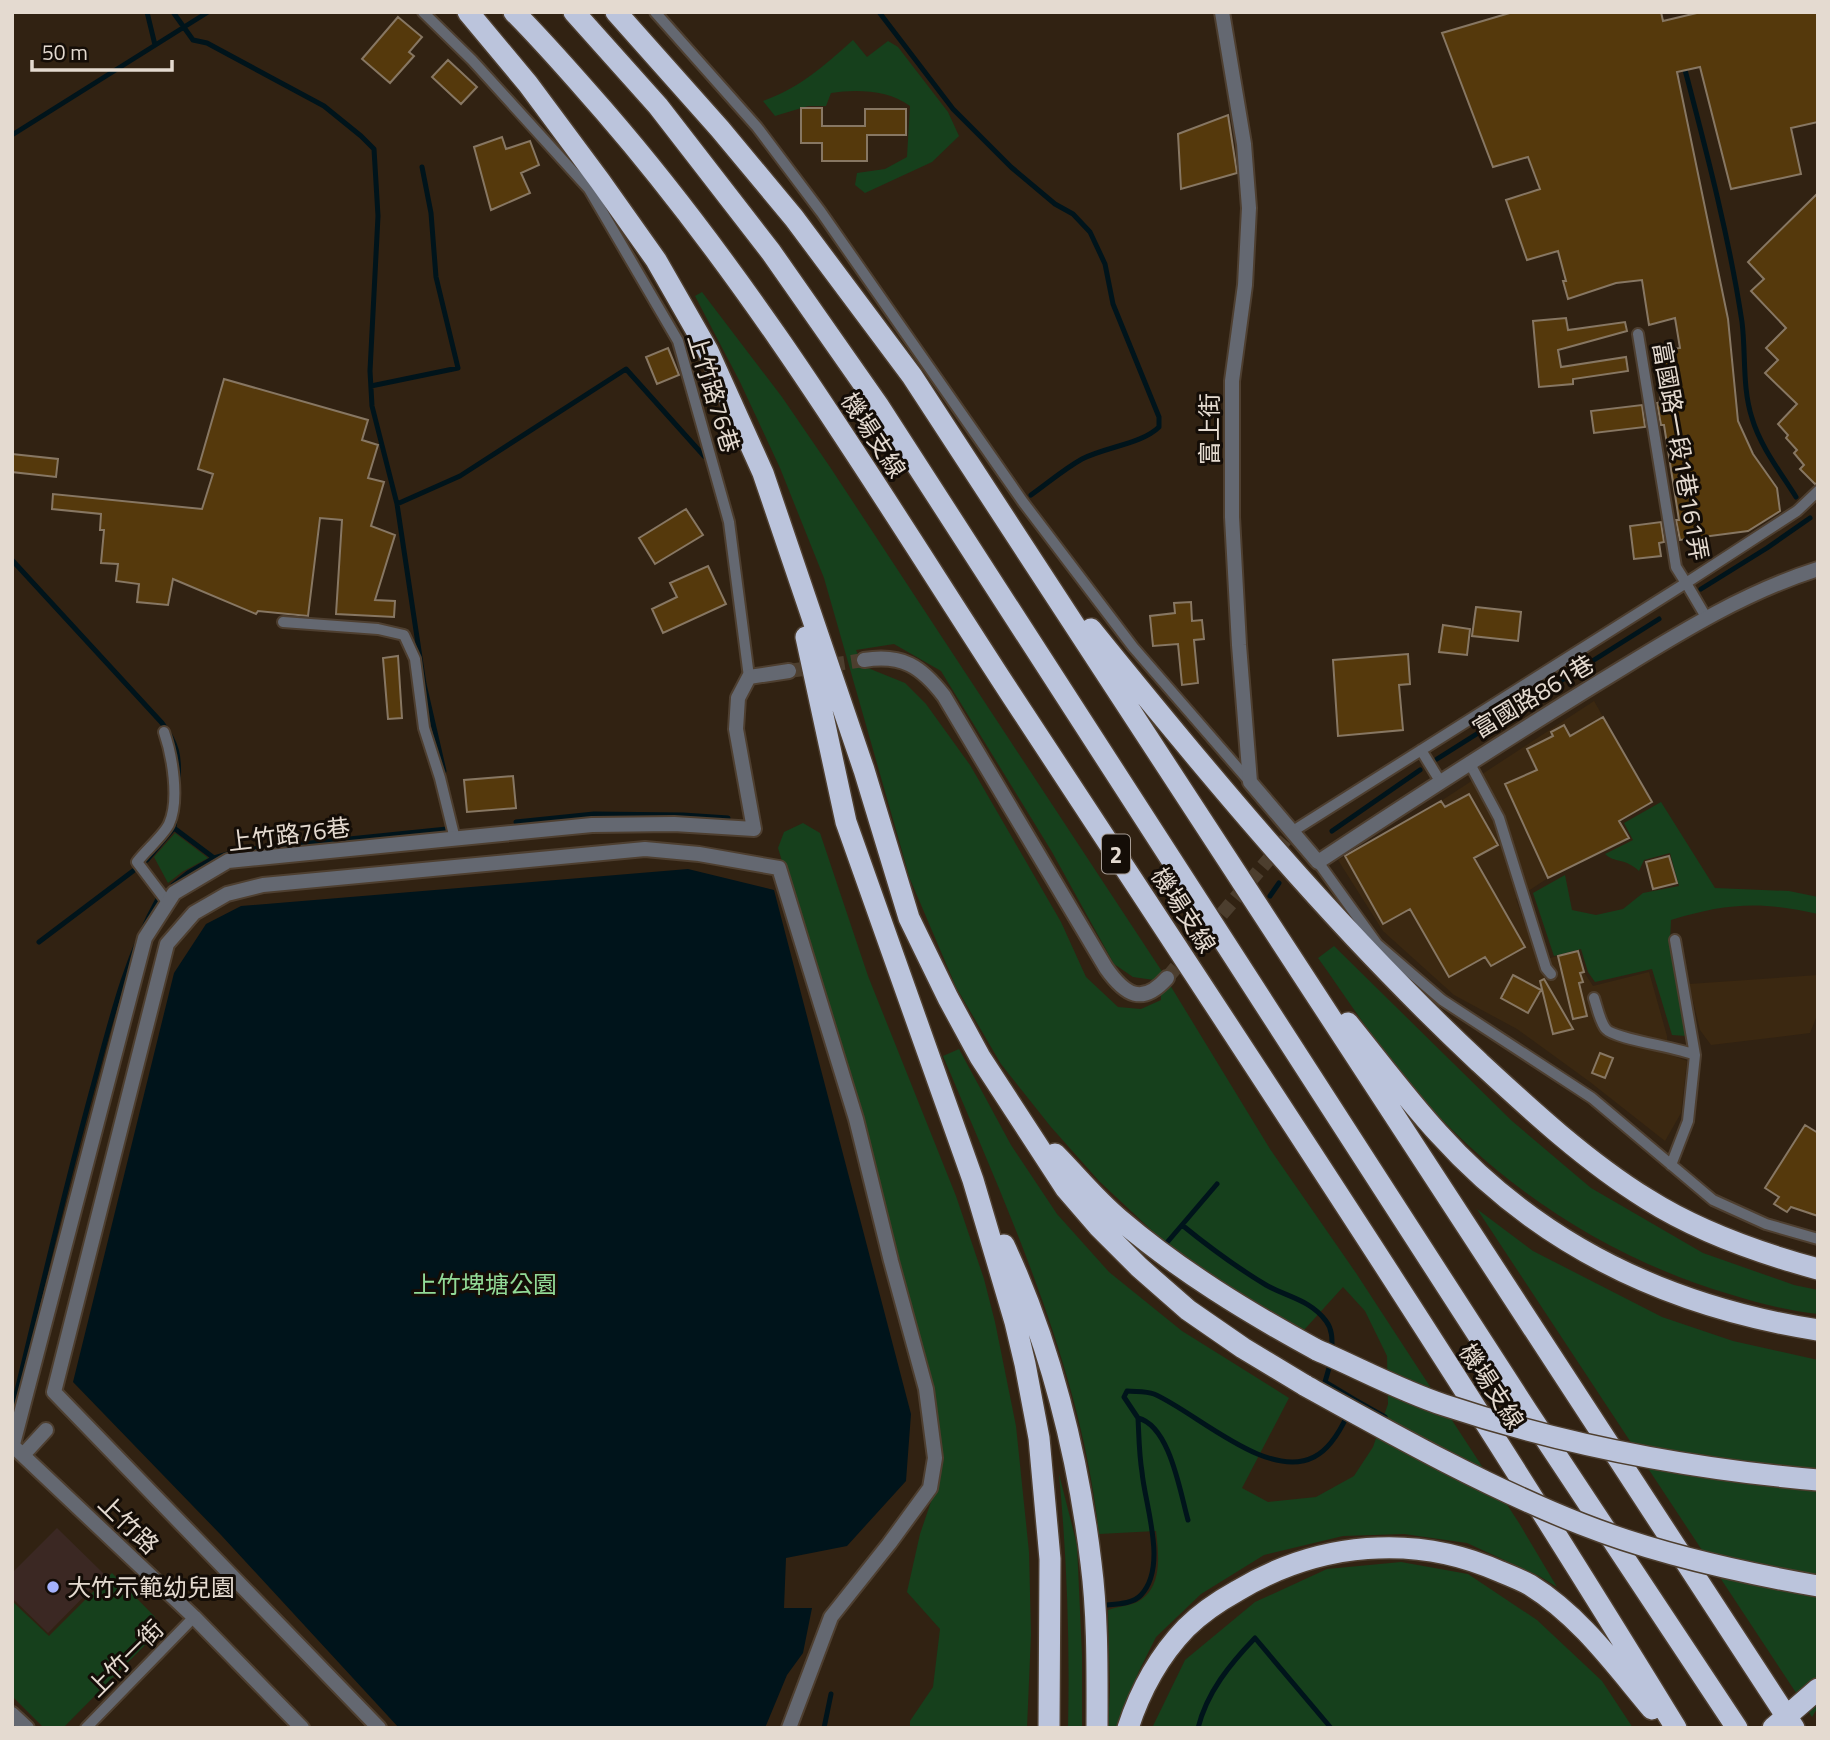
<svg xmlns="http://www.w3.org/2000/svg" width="1830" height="1740" font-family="'Titillium Web','Noto Sans TC',sans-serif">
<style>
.built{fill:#3b2811}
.education{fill:#3b2823}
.green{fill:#16401c}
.water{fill:#00141b}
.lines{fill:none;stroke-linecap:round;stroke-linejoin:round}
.stream{stroke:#00141b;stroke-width:5}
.building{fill:#55390c;stroke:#877763;stroke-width:2}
.street-tunnel{stroke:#4c3e2e;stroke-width:14;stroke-dasharray:14 7;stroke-linecap:butt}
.lane-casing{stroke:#4e3f30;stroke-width:14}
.street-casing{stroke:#4e3f30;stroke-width:18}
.highway-casing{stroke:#4e3f30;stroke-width:24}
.lane{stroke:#646871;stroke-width:10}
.street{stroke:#646871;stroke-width:14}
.highway{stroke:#bbc4dc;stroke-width:21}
.highway-bridge-casing{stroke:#4e3f30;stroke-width:24;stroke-linecap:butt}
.highway-bridge{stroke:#bbc4dc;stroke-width:21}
.poi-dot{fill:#a4b2fc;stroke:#140d07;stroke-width:2.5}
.labels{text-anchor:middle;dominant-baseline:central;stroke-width:6;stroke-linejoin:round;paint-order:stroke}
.shield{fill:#140d07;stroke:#a69c94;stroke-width:2}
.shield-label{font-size:23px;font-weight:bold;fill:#e4dad0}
.street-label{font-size:24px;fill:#e4dad0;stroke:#140d07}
.park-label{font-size:24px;fill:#92da97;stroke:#140d07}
.poi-label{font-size:24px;fill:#e4dad0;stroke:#140d07;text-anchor:start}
</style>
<rect width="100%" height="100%" fill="#312212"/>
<path class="built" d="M1594,701L1652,802L1619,821L1629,838L1548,878L1516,899L1538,961L1578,951L1584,972L1593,986L1649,972L1667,1036L1668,1054L1687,1061L1681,1113L1665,1141L1590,1082L1517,1029L1454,995L1383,931L1338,860L1441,801Z
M1818,975V1013L1810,1033L1711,1045L1700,1030L1689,984Z"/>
<path class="education" d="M57,1528L105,1575L48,1633L12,1598V1573Z"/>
<path class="green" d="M853,40L867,57L888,41L898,47L948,112L959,136L932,162L865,193L855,185L857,173L885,169L907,157L910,106C889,90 856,89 831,93L826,106H808L775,116L763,101C801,87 824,66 853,40Z
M702,292L782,397L830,467L1163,973L1154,980L1133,977L1114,964L1052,852L941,671L894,644L856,650L863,666L905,683L926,704L970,765L1061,922L1086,977L1118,1007L1141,1009L1161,1000V990L1170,985L1270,1149L1356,1273L1519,1523L1557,1587L1539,1576L1467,1543L1404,1534L1343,1536L1264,1555L1201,1594L1156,1637L1139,1671L1116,1728H1108L1110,1687L1108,1610C1116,1607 1127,1606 1135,1603C1163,1590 1159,1556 1156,1531L1099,1534C1081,1367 1008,1210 943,1056L959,1049L1011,1145L1057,1214L1109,1272L1182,1331L1289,1398L1242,1488L1268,1502L1316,1497L1354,1476L1373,1447L1388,1404L1387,1356L1365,1311L1343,1287L1304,1330L1217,1280L1163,1241L1099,1181L1051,1127L1001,1064L956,987L910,879L824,578L780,468L740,382L695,296Z
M1661,802L1715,888L1789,891L1818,897V914C1762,901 1726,903 1671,920L1670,940L1686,1036L1672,1035L1652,969L1595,982L1588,972L1581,949L1554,956L1533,893L1565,875L1572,910L1596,915L1623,909L1643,893L1679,886L1670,853L1644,860L1639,871C1626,858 1614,863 1605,854L1633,840L1624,823Z
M803,823L820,833L868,976L956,1196L984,1279L995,1322L1016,1426L1029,1552L1031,1634L1027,1728H910V1721L933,1687L940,1629L907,1592L920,1534L939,1478L934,1405L887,1234L875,1165L778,848L784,832Z
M175,833L208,858L182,872L168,883L154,857Z
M1334,946L1512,1121L1591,1188L1703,1253L1794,1285L1818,1290V1314C1788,1311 1758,1303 1729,1294C1611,1259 1502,1189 1419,1095C1382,1053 1351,1004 1318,958Z
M1477,1209L1533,1251L1662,1317L1733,1341L1818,1360V1707L1812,1717Z
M1059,1474L1077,1545L1082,1655V1728H1068C1070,1643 1067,1559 1059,1474Z
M1401,1562L1468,1574L1537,1620L1602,1681L1633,1728H1152L1185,1660L1255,1602L1327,1569Z
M112,1573L155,1617L153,1637L63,1728H44L12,1696V1601L49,1636Z"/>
<path class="water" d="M688,869L774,890L911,1414L906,1481L847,1546L786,1558L784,1608H812L803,1653L787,1675L765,1728H399L221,1535L73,1382L174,973L206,924L241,906Z"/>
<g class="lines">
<path class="stream" d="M147,12L155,45
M173,12L193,40L207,43L324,106L361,136L374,149L378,216L370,371L372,406L397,504L424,684L444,771
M879,12L953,109L1011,167L1055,204L1073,214L1090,232L1105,264L1113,304L1159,417V427C1142,444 1105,447 1082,459C1064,469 1048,483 1031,495
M1684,66C1706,150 1729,236 1742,322C1746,354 1742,387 1752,418C1760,446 1781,473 1796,497
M12,135L208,12
M371,386L458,368L436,277L431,213L422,167
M397,504L460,476L626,369L704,456
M12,560L162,723C177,743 180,757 178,781
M1701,589L1767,548L1810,518
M1437,759L1659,619
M516,822L594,814L683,815L728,818
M1332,831L1420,770
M214,858L242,850L447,829
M147,860L174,828L175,819
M173,885L188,873L214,858L174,828
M1270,896L1279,883
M39,942L133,871
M1182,1225C1209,1247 1236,1267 1266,1285C1287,1297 1311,1300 1326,1321C1333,1330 1332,1341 1332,1352
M1164,1246L1217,1184
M1331,1361L1325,1382L1355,1400
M1352,1407L1355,1400L1385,1417
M12,1411C38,1304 63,1196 92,1090C110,1024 125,959 158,899
M1138,1418L1124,1397L1127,1391C1136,1392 1146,1391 1154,1394C1196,1412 1267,1481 1314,1457C1330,1449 1340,1431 1347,1416
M1105,1605C1117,1604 1133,1604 1141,1595C1168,1566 1145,1506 1142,1472C1139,1454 1139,1436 1138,1418C1170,1426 1180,1492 1188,1520
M824,1728L831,1694
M1198,1728C1207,1692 1230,1664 1255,1638L1331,1728"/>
</g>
<path class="building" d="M1513,12H1661L1663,21L1701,12H1818V122L1791,128L1801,174L1731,189L1700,67L1677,72L1728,319L1738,421L1753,454L1777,488L1780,511L1748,531L1680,540L1676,520H1679L1664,425H1661L1657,403L1661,402L1653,352L1680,348L1675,318L1649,325L1642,280L1616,283L1568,299L1563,281H1566L1558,251L1527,260L1506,200L1540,189L1528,157L1493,167L1442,33Z
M398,17L422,37L409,52L414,56L390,83L362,59Z
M448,60L477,87L461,104L432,77Z
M801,108H822V126H865V109H906V135H867V161H822V143H801Z
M1228,115L1237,173L1181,189L1178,134Z
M502,137L506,149L530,141L539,165L521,173L530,193L491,210L474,147Z
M1818,193V483L1815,484L1800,469L1804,465L1794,453L1797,450L1786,438L1788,435L1778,424L1797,404L1765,373L1778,360L1766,348L1786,328L1751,291L1764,279L1748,262Z
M1566,318L1568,330L1625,322L1627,331L1558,350L1561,367L1626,357L1628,371L1573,379V384L1539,387L1533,321Z
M668,348L679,375L657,384L646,357Z
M224,379L368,420L362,440L378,445L368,478L384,482L371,526L395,535L375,600L395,601L394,617L336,614L342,520L320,518L308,616L258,611L256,614L173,579L168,605L137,602L139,584L116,581L118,564L101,563L104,530H100L101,514L52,509L53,494L202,509L213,474L198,469Z
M1642,405L1645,427L1594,433L1591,411Z
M12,454L58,459L56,477L12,472Z
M686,509L703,535L655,564L639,538Z
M1661,522L1664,542L1659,543L1661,556L1634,559L1630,526Z
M708,566L726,604L663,633L652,609L677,597L670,583Z
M1191,602L1192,621L1202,620L1204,639L1194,640L1198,683L1182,685L1178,644L1153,646L1150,616L1175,613L1174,603Z
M1476,607L1521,612L1518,641L1472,636Z
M1443,625L1470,629L1467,655L1439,652Z
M1408,654L1410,684L1399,685L1403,730L1338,736L1333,660Z
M398,656L402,718L388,719L383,658Z
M1603,717L1652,802L1619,821L1629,838L1548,878L1505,784L1537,770L1527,749L1553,736L1551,732L1564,725L1570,736Z
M513,776L516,808L467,812L464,780Z
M1469,794L1498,845L1474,858L1525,947L1491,966L1485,957L1449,977L1410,909L1383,924L1345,856L1441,801L1445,807Z
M1669,856L1677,883L1653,889L1646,862Z
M1578,951L1584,972L1580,973L1583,982L1579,983L1587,1016L1573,1019L1558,956Z
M1513,975L1541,990L1528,1013L1501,998Z
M1544,979L1573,1029L1553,1034L1540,981Z
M1600,1053L1613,1058L1605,1078L1592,1073Z
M1805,1125L1818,1133V1216L1791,1207L1787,1212L1774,1204L1779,1197L1765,1188Z"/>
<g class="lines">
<path class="street-tunnel" d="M789,671L864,660
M1167,978L1293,831"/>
<defs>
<path id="lane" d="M423,12L472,60L589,189L678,341L729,522L749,677
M655,12L757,127L821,212L1023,502L1133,647L1250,782
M1638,334L1676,567L1686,583L1797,511L1818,491
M283,622L378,629L404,635L415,659L424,728L440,778L455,839
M164,732C172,755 180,800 169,824C164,835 145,851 137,862L168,903
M1421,750L1440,781
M1469,762L1499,818L1546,968L1551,974
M1293,831L1686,583L1706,617
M1318,862L1377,944L1442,1000L1592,1098L1713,1200L1766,1224L1818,1239
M1594,998C1597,1007 1600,1022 1606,1029C1614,1039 1677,1047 1695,1055
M1671,1165L1688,1121L1695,1055L1675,940
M86,1728L194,1617"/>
<path id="street" d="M1222,12L1244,144L1249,208L1245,285L1232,381V517L1239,645L1250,782L1318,862C1412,800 1505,740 1601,681C1670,639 1739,594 1818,569
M864,660C902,654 921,666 944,696L1106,968C1125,995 1142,1006 1167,978
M12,1445L194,1617L302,1728
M12,1448L145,938L174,893L228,861L592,825L674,824L754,829L736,729L738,698L749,677L789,671
M23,1455L46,1430
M12,1714L27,1728
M379,1728L54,1392L167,944L194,913L227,894L263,885L645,849L699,854L779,868L856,1119L891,1261L926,1389L935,1458L930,1488L889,1544L831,1617L789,1728"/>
<path id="highway" d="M468,12L528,84L600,181L656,260L708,351L763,473L864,770L909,918L948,998L980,1057L1066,1189L1098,1226L1139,1267L1188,1310L1243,1348L1306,1386
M514,12C546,44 575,78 605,112C760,291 881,495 1010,693C1235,1036 1462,1378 1676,1728
M574,12L658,106L771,252L878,405L1527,1411L1737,1728
M616,12L720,129L794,218L912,376L1794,1728
M1091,629C1213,780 1337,929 1479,1062C1532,1111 1586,1161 1647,1199C1699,1232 1759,1253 1818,1269
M806,637L846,822L973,1180L1015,1322L1025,1364L1039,1438L1050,1559L1049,1728
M1348,1023C1378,1060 1407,1099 1439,1134C1540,1246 1670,1307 1818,1330
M1055,1154C1076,1175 1096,1200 1119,1219C1180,1271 1247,1312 1317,1350
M1004,1245C1050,1343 1078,1456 1091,1563C1098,1617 1097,1673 1097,1728
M1128,1728C1140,1691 1159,1656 1186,1628C1201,1613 1219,1601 1237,1591C1318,1542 1415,1533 1501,1572C1511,1576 1521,1580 1530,1585C1580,1616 1615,1665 1652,1709
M1773,1728L1818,1689"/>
</defs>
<use href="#lane" class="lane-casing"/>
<use href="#street" class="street-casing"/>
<use href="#highway" class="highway-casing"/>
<use href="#lane" class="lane"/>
<use href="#street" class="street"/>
<use href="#highway" class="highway"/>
<defs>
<path id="highway-bridge" d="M1317,1350C1359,1368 1401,1391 1444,1405C1564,1445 1692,1469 1818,1480
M1306,1386C1396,1436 1485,1486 1581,1524C1657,1554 1738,1572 1818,1586"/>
</defs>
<use href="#highway-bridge" class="highway-bridge-casing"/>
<use href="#highway-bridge" class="highway-bridge"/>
</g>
<circle class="poi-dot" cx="53" cy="1587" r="7"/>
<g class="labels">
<rect class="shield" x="1102" y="834.5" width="28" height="39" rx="5"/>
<g class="shield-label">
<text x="1116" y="854">2</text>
</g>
<g class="street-label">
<text transform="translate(714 393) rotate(73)">上竹路76巷</text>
<text transform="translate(1209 429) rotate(-90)">富上街</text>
<text transform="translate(874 435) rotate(57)">機場支線</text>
<text transform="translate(1681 451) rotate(80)">富國路一段1巷161弄</text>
<text transform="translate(1533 696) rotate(-31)">富國路861巷</text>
<text transform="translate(289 834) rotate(-7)">上竹路76巷</text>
<text transform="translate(1184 910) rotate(57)">機場支線</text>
<text transform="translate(1492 1386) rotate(57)">機場支線</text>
<text transform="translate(129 1524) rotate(44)">上竹路</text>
<text transform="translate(125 1658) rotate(-45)">上竹一街</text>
</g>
<g class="park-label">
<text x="485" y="1284">上竹埤塘公園</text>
</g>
<g class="poi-label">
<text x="67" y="1587">大竹示範幼兒園</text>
</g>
</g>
<rect width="1830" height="1740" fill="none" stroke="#e4dad0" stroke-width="28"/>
<path d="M32 60v10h140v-10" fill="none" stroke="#e4dad0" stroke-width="3.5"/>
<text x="42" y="60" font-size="21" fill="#e4dad0" stroke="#140d07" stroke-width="5" paint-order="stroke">50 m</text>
</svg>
